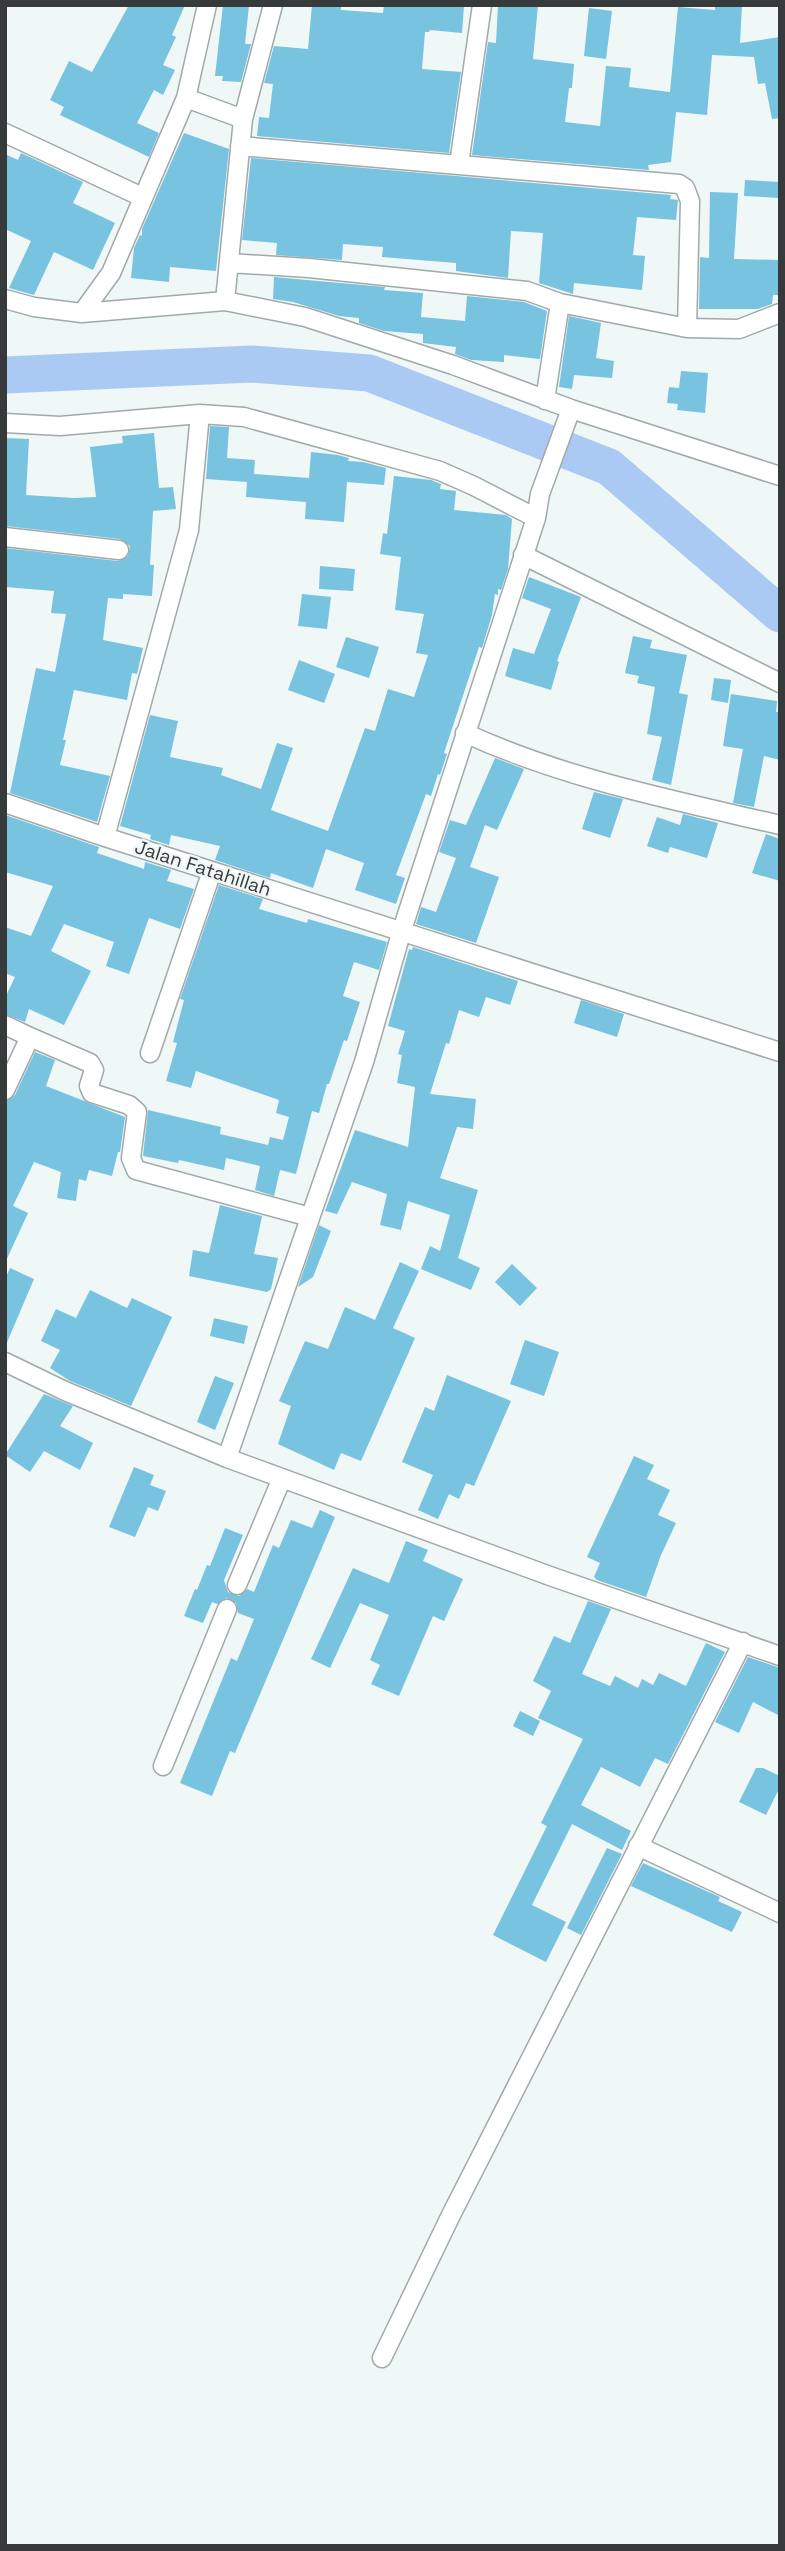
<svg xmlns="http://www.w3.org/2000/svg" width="785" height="2551" font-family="'Space Grotesk',sans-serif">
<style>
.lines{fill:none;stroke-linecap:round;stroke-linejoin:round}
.river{stroke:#aacaf4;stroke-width:37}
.building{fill:#77c3e0}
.street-casing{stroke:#a1a9a9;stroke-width:21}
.street{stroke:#fff;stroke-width:18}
.labels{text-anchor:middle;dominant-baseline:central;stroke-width:5;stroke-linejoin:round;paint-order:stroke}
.street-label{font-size:19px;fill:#373a3a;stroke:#eff7f7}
</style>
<rect width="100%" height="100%" fill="#eff7f7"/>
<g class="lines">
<path class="river" d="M5,375L252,364L369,373L609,467L780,614"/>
</g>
<path class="building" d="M129,5H185L172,35L176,37L163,65L175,70L163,95L154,90L137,123L159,133L149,157L60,115L64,107L50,100L69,61L92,72Z
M223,5H249L245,44H251L241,82L222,81L223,76H215Z
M312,5H341V10L383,13L384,5H464L462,33L430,30L429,32H425L422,69L461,72L449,153L257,136L259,117L269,118L273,84L264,83L274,46L308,49Z
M498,5H538L533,59L574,64L572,88H569L565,122L600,126L606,66L631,68L629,87L670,92L678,7L715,10V5H742L740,43L780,37V118L772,119L765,83L758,84L754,57L712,55L707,115L676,112L671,162L648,165L649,170L472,155L488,42L496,43Z
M589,8L612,11L606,59L584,56Z
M184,133L229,149L216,271L170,267L169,282L131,278L134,248L140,235L142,236V229Z
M21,153L83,182L73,203L115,223L93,270L54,252L34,295L9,288L31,241L5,229V154L18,160Z
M251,158L671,195L670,199L678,200L676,220L637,217L633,255L645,256L642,290L574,283L573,294L539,283L543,233L511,231L508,278L456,271V263L382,257L383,247L343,244L342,260L276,255L277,243L242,240Z
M745,180L780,182V198L744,196Z
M710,192L738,193L734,259L780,260V295H773L772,304L758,309H699L700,257L709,258Z
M274,277L385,287L384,290L423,293L421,317L465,321L467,296L524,302L547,311L540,359L504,355V362L471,360L455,354L456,347L423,343V334L384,331L359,323V318L339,316L293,302L273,299Z
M569,316L601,323L596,358L614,361L612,378L574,375L572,389L559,387Z
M681,371L708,373L705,413L677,410L678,404L667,403L669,387L679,388Z
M210,426L229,427L227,458L255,460L254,474L309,478L311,452L338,455L349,458L348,461L363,462L386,468L384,485L347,482L344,522L305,519L306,502L246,497L247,482L206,479Z
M154,433L159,488L173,487L176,509L153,511L150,565H154L152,596L123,594V599L108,598L103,640L143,648L137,674L132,673L127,700L74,690L63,740H66L60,765L110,776L97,822L10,793L36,668L55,672L66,614L51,613L54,591L5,587V548L118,561L128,556L130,546L120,539L5,526V438L29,439L26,495L74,498L96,497L90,447L123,443L122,436Z
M394,476L431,480L441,484L440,489L456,491L454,510L506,515L512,519L508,569L501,590L498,589V595L495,594L492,615L482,648L479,647L444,753L447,754L440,775L438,774L431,796L426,794L396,875L405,878L396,904L355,890L364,863L326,849L313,888L271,873L270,878L215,860L220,846L171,835L169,845L150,839L151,835L120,826L150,715L178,721L170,757L223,768L221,775L261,789L277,743L293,748L271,810L328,831L365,728L375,731L388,689L414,697L428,655L416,653L424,614L395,610L401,557L380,554L383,533L387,534Z
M320,566L355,569L353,591L319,589Z
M529,577L581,597L557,661L559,662L551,690L505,676L513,648L534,654L551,609L522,598Z
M302,594L331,597L327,629L298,626Z
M633,636L652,640L650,648L687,655L679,693L688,695L671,785L652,780L662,737L647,734L655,687L637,683L639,676L625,673Z
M346,637L379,647L369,678L336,667Z
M299,660L335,674L324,703L288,690Z
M714,678L731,680L728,703L711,700Z
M731,694L777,701L776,712H780V760L764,756L754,807L733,803L743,749L723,746Z
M495,758L524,769L497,830L485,825L470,867L499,877L476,943L416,924L421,907L436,912L456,858L439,852L450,820L466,825Z
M594,792L623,799L610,838L582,829Z
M683,814L718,823L707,858L670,847L668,853L647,846L657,817L680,825Z
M5,815L99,847L97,853L144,869L145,862L171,870L167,881L194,889L180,929L149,918L129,974L106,966L114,942L64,924L51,951L91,971L64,1025L29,1009L25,1022L5,1014V998L15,977L5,973V927L31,936L53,886L5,872Z
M766,834L780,839V881L752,873Z
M219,885L263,899L259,909L307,923L308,919L387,942L379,970L354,962L343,996L360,1002L347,1041L344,1040L329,1084H327L319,1113L312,1111L296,1174L280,1170L274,1196L255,1190L260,1166L226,1158L224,1170L179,1160L178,1163L143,1156L148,1110L221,1127L220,1134L268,1145L270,1137L283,1140L289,1117L276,1113L279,1100L196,1071L191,1088L166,1081L177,1043L173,1042L184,1000L180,999Z
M413,947L518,981L510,1005L486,997L479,1017L459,1010L449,1044L446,1043L430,1094L476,1099L473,1129L457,1127L440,1178L478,1190L458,1258L480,1268L471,1290L421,1269L430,1246L440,1251L450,1215L408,1201L401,1230L380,1225L387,1194L352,1182L337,1214L325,1211L355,1130L408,1147L415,1087L397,1083L402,1055L398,1054L405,1031L388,1026L409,949L412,950Z
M581,1000L624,1014L617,1037L574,1023Z
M35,1052L55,1060L46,1086L125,1117L120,1152H118L112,1176L89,1170L86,1181L79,1179L76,1201L57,1198L61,1172L34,1162L13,1206L28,1213L5,1263V1101L15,1095Z
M220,1205L262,1216L254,1254L278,1258L271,1289L267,1292L189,1276L193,1250L209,1253Z
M319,1225L331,1231L313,1277L298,1287Z
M400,1262L419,1271L393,1328L415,1338L361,1461L341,1453L334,1470L278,1444L291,1406L279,1401L305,1341L328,1349L345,1307L375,1320Z
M512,1264L537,1288L520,1306L495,1282Z
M10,1268L34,1279L5,1347V1279Z
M90,1290L127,1308L132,1298L172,1317L131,1406L70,1381L50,1368L60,1350L41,1341L56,1309L76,1318Z
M214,1318L248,1326L244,1344L210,1336Z
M525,1340L559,1352L544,1396L510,1384Z
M447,1375L511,1401L474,1486L466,1483L459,1499L449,1494L438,1519L418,1510L433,1475L402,1462L425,1407L434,1411Z
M215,1376L234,1383L215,1430L197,1422Z
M44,1394L73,1406L60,1426L93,1443L80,1470L44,1451L30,1472L5,1455Z
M634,1456L654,1465L647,1479L670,1490L658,1515L676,1523L661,1555L646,1597L597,1580L594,1577L600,1563L587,1557Z
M134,1467L154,1475L150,1485L166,1491L158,1511L148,1507L135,1537L109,1527Z
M320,1510L335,1517L235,1753L230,1751L212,1796L180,1783L231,1658L237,1661L254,1619L238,1613L236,1603L226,1598L217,1604L212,1602L203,1623L184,1616L195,1589L197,1590L207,1565L210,1566L225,1528L243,1535L224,1580L228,1592L239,1596L247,1589L254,1592L273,1545L279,1548L291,1520L312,1528Z
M406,1541L428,1550L423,1561L463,1579L444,1621L433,1616L399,1696L371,1684L380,1665L370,1660L389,1615L360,1603L330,1668L311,1659L353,1568L389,1583Z
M588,1601L611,1609L582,1674L610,1686L615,1676L638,1688L642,1679L653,1685L659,1673L686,1686L706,1643L725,1652L668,1764L655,1758L640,1787L601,1767L581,1805L631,1831L622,1850L572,1824L532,1905L566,1922L546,1962L493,1935L547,1826L541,1823L583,1739L538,1718L551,1691L533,1681L554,1636L570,1643Z
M748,1657L780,1668V1716L753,1702L739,1733L715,1722Z
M520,1711L540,1721L533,1736L513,1726Z
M756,1768H763L780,1776V1787L766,1815L739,1802Z
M607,1848L622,1854L581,1935L567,1928Z
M643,1863L720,1897L718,1901L742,1912L732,1932L631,1886Z"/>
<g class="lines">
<defs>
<path id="street" d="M273,5L243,119L225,301L305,317L453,365L571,409L780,476
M186,98L243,119
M5,133L142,197
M240,146L679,184L685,188L690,201L687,328L739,329L780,313
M459,164L482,5
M229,263L309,268L527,291L560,303L687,328
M5,299L34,307L82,313L111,273L186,98L207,5
M82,313L225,301
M545,400L560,303
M5,423L60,426L200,414L244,417L440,471L474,486L536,518
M5,537L119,550
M523,555L780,683
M465,733C565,779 673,800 780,825
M5,803L105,837L780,1052
M105,837L189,530L200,414
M5,1025L30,1037
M150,1053L212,871
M5,1090L30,1037L90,1063L94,1070L89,1086L92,1093L129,1105L137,1112L131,1158L136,1170L310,1217
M5,1362L65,1391L227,1458L550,1576L780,1656
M227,1458L364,1062L402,930L536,518L540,494L571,409
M237,1585L282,1478
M163,1766L227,1609
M638,1846L780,1913
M382,2358L451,2215L743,1642"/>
</defs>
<use href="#street" class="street-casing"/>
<use href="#street" class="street"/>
</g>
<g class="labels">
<g class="street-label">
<text transform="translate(203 868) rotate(18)">Jalan Fatahillah</text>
</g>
</g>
<rect width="785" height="2551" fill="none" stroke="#373a3a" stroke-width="14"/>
</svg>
